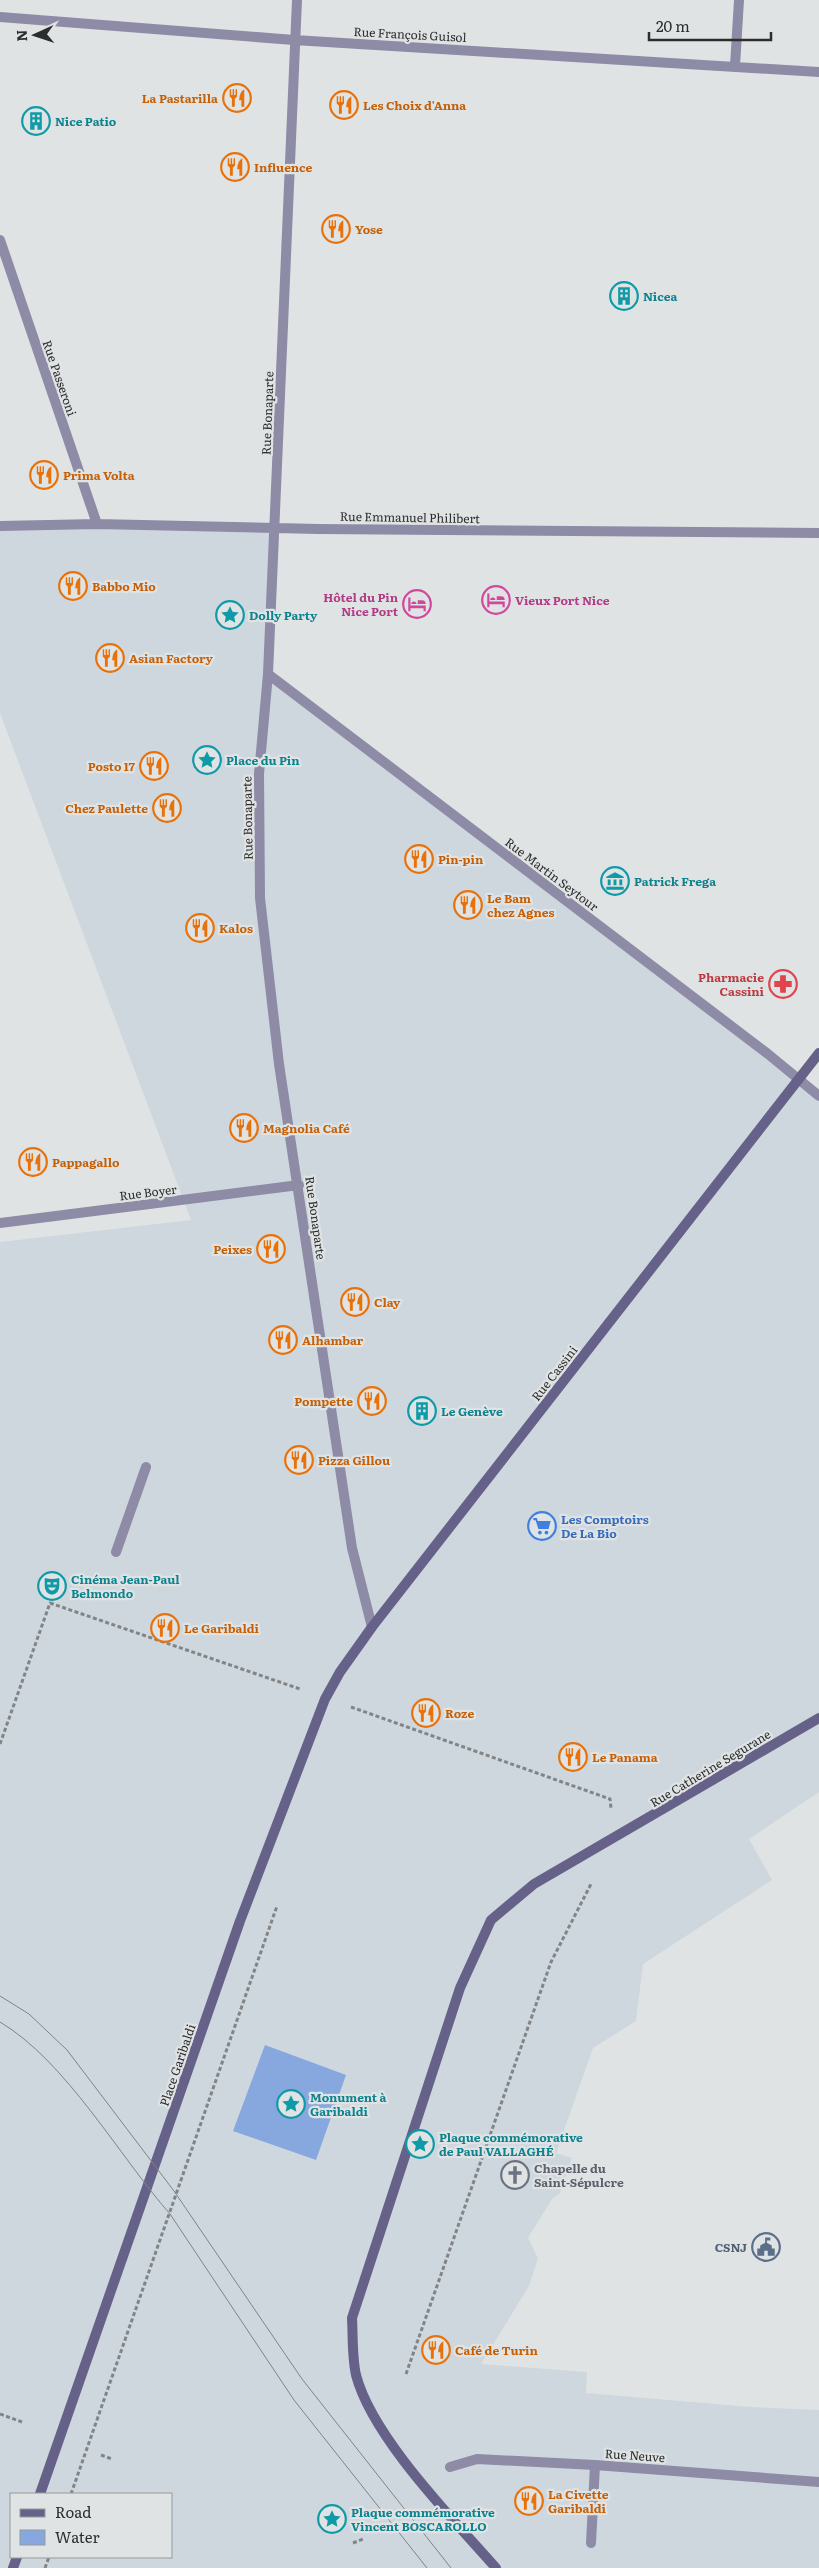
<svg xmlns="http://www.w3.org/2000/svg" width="819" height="2568" font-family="Literata,serif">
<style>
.built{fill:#ced7de;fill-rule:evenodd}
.water{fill:#87a7df}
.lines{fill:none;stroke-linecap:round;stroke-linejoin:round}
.path{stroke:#828485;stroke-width:3;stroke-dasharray:4 2.5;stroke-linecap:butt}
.lane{stroke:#8d8ba6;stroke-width:10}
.street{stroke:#8d8ba6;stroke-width:10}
.secondary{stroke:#656188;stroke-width:10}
.tram{stroke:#818383;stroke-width:1}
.labels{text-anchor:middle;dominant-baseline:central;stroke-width:4.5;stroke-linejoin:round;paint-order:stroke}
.street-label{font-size:12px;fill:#2c2d2d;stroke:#e0e3e4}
.food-label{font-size:12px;font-weight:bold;fill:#c56008;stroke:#e0e3e4;text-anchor:start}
.culture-label{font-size:12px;font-weight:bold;fill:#0d838f;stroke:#e0e3e4;text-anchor:start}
.hotel-label{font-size:12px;font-weight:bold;fill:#b23c85;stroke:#e0e3e4;text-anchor:end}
.health-label{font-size:12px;font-weight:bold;fill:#be3a42;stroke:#e0e3e4;text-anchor:end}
.shop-label{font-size:12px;font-weight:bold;fill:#366cbe;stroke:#e0e3e4;text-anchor:start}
.worship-label{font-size:12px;font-weight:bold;fill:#5b616d;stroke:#e0e3e4;text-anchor:start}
.service-label{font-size:12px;font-weight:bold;fill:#4e5e75;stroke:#e0e3e4;text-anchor:end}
</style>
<rect width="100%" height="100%" fill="#e0e3e4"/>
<path class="built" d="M0,526L274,528L268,674L819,1096V1792L749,1839L772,1880L643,1964L636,2021L593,2048L556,2153L572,2158L560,2193L552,2199L528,2238L538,2258L529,2286L481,2364L587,2372L586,2393L751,2407L819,2410V2568H0V1242L191,1220L0,713ZM11,2494H171V2557H11Z"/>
<path class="water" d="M265,2045L346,2075L316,2160L233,2131Z"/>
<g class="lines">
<path class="path" d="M351,1707L610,1799L611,1808
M0,1744L50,1603L300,1689
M406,2374L551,1962L591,1884
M0,2414L22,2422
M101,2455L112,2459
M71,2494L277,1906
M353,2543L363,2539
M45,2568L49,2557"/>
<path class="lane" d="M116,1552L146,1467"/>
<path class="street" d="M297,0L268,674L259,774L260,898L279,1064L352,1548L372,1627
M0,17L294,40L819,72
M735,66L739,0
M0,240L97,524
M0,526L97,524L318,529L819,533
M268,674L768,1054L819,1096
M0,1223L299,1185
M450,2467L477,2459L595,2465L819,2482
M591,2543L595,2465"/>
<path class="secondary" d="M40,2494L240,1921L325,1699L340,1672L372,1627L819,1053
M13,2568L17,2557
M496,2568C453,2519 372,2437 356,2375C352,2357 353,2336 352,2318L460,1988L491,1920L534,1884L819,1718"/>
<path class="tram" d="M0,1996L29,2014L67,2050L174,2191L302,2379L451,2568
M0,2022C66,2061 119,2156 170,2214L294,2400L427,2568"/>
</g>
<defs>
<symbol id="restaurant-ring" viewBox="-11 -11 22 22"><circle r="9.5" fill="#e0e3e4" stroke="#e8710a" stroke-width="1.5"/><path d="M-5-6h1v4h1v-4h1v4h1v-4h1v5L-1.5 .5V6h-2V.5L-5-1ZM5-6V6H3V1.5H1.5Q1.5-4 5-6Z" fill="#e8710a"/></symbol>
<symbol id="building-ring" viewBox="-11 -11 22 22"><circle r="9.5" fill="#e0e3e4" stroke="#0f9aa8" stroke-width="1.5"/><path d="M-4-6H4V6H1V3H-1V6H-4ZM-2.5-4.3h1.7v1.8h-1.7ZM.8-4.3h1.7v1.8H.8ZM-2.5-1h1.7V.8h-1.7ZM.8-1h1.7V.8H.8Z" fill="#0f9aa8"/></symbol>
<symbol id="hotel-ring" viewBox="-11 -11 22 22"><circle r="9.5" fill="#e0e3e4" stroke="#d1479c" stroke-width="1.5"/><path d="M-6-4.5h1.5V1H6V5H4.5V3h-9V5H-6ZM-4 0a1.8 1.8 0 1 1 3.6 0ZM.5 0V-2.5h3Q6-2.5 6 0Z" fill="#d1479c"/></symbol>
<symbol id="sight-ring" viewBox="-11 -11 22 22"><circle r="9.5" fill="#e0e3e4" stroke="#0f9aa8" stroke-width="1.5"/><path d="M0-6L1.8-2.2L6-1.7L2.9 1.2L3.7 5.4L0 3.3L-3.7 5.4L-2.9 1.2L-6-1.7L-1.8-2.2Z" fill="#0f9aa8"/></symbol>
<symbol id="museum-ring" viewBox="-11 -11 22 22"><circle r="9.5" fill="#e0e3e4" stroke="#0f9aa8" stroke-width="1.5"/><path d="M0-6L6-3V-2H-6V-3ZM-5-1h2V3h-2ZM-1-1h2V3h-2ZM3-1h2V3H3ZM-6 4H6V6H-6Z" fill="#0f9aa8"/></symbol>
<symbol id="pharmacy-ring" viewBox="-11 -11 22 22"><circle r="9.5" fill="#e0e3e4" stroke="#e0444e" stroke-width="1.5"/><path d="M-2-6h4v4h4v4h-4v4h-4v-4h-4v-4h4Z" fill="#e0444e"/></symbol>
<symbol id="supermarket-ring" viewBox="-11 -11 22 22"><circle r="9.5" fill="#e0e3e4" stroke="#3f7fe0" stroke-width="1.5"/><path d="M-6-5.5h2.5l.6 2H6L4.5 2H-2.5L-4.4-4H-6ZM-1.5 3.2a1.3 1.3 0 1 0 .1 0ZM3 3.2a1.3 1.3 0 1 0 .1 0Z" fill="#3f7fe0"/></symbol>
<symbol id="theatre-ring" viewBox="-11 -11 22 22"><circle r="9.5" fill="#e0e3e4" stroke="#0f9aa8" stroke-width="1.5"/><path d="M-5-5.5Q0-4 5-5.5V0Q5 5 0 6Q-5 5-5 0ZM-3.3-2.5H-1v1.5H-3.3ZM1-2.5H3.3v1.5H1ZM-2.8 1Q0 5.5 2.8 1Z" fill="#0f9aa8"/></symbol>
<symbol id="church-ring" viewBox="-11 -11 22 22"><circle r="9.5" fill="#e0e3e4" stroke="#6b7280" stroke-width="1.5"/><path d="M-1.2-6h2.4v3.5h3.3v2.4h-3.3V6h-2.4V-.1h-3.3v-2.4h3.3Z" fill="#6b7280"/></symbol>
<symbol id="civic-ring" viewBox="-11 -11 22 22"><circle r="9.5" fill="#e0e3e4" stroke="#5c6f8a" stroke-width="1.5"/><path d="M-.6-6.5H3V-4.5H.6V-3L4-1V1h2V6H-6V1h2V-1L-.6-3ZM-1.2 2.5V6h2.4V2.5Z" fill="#5c6f8a"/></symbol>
</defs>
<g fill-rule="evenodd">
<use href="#restaurant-ring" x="221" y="82" width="32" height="32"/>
<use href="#restaurant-ring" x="328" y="89" width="32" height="32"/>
<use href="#building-ring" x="20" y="105" width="32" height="32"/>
<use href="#restaurant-ring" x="219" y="151" width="32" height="32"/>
<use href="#restaurant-ring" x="320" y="213" width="32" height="32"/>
<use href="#building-ring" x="608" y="280" width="32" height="32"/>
<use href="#restaurant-ring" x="28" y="459" width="32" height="32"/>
<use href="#restaurant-ring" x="57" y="570" width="32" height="32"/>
<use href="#hotel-ring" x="480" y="584" width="32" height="32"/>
<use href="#hotel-ring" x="401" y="588" width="32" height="32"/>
<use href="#sight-ring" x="214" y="599" width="32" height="32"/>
<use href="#restaurant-ring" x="94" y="642" width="32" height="32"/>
<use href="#sight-ring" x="191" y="744" width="32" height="32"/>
<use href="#restaurant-ring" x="138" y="750" width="32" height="32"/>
<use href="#restaurant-ring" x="151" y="792" width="32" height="32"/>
<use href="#restaurant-ring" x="403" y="843" width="32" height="32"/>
<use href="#museum-ring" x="599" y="865" width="32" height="32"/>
<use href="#restaurant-ring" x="452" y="889" width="32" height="32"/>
<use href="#restaurant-ring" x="184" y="912" width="32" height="32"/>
<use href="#pharmacy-ring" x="767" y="968" width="32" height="32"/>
<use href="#restaurant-ring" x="228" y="1112" width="32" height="32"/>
<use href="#restaurant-ring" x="17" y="1146" width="32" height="32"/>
<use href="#restaurant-ring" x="255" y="1233" width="32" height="32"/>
<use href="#restaurant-ring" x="339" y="1286" width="32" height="32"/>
<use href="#restaurant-ring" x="267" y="1324" width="32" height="32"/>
<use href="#restaurant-ring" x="356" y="1385" width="32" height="32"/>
<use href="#building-ring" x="406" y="1395" width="32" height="32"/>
<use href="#restaurant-ring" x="283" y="1444" width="32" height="32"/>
<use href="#supermarket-ring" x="526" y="1510" width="32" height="32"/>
<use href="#theatre-ring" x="36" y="1570" width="32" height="32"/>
<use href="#restaurant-ring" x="149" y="1612" width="32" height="32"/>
<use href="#restaurant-ring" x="410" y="1697" width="32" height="32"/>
<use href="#restaurant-ring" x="557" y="1741" width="32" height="32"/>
<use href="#sight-ring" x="275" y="2088" width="32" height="32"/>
<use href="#sight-ring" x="404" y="2128" width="32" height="32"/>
<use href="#church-ring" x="499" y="2159" width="32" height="32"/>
<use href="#civic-ring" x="750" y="2231" width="32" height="32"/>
<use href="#restaurant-ring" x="420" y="2334" width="32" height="32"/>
<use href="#restaurant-ring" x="513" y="2485" width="32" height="32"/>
<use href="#sight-ring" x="316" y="2503" width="32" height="32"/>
</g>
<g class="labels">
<g class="street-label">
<text transform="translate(410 34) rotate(3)">Rue François Guisol</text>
<text transform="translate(60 378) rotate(71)">Rue Passeroni</text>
<text transform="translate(267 413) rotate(-88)">Rue Bonaparte</text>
<text transform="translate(410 517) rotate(1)">Rue Emmanuel Philibert</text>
<text transform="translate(247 818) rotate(-91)">Rue Bonaparte</text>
<text transform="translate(552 874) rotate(37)">Rue Martin Seytour</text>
<text transform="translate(148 1192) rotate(-7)">Rue Boyer</text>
<text transform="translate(316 1218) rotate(82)">Rue Bonaparte</text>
<text transform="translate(554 1373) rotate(-52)">Rue Cassini</text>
<text transform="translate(710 1768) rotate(-31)">Rue Catherine Segurane</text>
<text transform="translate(177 2065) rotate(-71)">Place Garibaldi</text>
<text transform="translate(635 2455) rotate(4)">Rue Neuve</text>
</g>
<g class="food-label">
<text x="218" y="98" text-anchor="end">La Pastarilla</text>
<text x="363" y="105">Les Choix d'Anna</text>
<text x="254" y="167">Influence</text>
<text x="355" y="229">Yose</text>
<text x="63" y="475">Prima Volta</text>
<text x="92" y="586">Babbo Mio</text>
<text x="129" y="658">Asian Factory</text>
<text x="135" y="766" text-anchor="end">Posto 17</text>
<text x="148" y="808" text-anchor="end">Chez Paulette</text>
<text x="438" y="859">Pin-pin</text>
<text x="487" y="898">Le Bam<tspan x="487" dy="14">chez Agnes</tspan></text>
<text x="219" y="928">Kalos</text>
<text x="263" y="1128">Magnolia Café</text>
<text x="52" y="1162">Pappagallo</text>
<text x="252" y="1249" text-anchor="end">Peixes</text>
<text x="374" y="1302">Clay</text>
<text x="302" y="1340">Alhambar</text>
<text x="353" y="1401" text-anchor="end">Pompette</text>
<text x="318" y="1460">Pizza Gillou</text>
<text x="184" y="1628">Le Garibaldi</text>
<text x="445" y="1713">Roze</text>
<text x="592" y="1757">Le Panama</text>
<text x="455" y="2350">Café de Turin</text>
<text x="548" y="2494">La Civette<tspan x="548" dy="14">Garibaldi</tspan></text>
</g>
<g class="culture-label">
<text x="55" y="121">Nice Patio</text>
<text x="643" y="296">Nicea</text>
<text x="249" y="615">Dolly Party</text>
<text x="226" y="760">Place du Pin</text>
<text x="634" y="881">Patrick Frega</text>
<text x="441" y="1411">Le Genève</text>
<text x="71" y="1579">Cinéma Jean-Paul<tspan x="71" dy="14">Belmondo</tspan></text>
<text x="310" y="2097">Monument à<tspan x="310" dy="14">Garibaldi</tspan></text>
<text x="439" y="2137">Plaque commémorative<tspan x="439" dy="14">de Paul VALLAGHÉ</tspan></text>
<text x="351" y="2512">Plaque commémorative<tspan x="351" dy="14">Vincent BOSCAROLLO</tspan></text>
</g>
<g class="hotel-label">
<text x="398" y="597">Hôtel du Pin<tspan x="398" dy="14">Nice Port</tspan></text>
<text x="515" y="600" text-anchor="start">Vieux Port Nice</text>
</g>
<g class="health-label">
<text x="764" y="977">Pharmacie<tspan x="764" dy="14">Cassini</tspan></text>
</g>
<g class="shop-label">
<text x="561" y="1519">Les Comptoirs<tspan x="561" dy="14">De La Bio</tspan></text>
</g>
<g class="worship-label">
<text x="534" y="2168">Chapelle du<tspan x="534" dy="14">Saint-Sépulcre</tspan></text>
</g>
<g class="service-label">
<text x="747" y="2247">CSNJ</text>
</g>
</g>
<rect x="10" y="2493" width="162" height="65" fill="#e0e3e4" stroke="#989a9b"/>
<rect x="20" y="2509" width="25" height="8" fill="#656188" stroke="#989a9b"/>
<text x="55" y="2518" font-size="15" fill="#2c2d2d">Road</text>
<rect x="20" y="2530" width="25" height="15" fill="#87a7df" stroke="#989a9b"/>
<text x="55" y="2543" font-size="15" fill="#2c2d2d">Water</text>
<g transform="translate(35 35) rotate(267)" stroke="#e0e3e4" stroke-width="4" paint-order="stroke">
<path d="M0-4L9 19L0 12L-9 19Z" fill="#2c2d2d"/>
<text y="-8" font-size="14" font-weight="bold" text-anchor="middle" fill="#2c2d2d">N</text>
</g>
<path d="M649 32v8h122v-8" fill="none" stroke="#2c2d2d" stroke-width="2.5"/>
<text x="656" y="32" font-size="15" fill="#2c2d2d" stroke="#e0e3e4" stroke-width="4" paint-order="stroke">20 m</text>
</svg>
